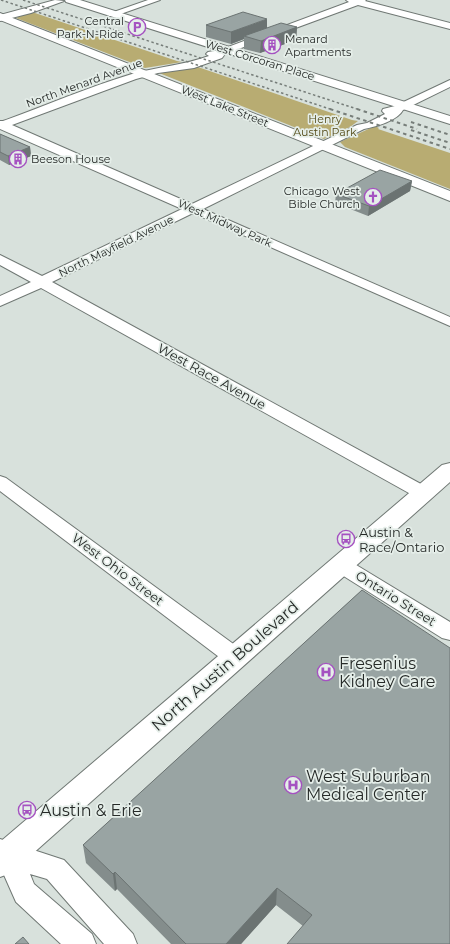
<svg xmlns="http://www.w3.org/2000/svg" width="450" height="944" font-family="Montserrat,sans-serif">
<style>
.green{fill:#b8ac72}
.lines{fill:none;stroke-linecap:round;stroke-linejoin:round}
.minor-casing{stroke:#707874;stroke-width:2}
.tertiary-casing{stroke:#707874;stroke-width:2}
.secondary-casing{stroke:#707874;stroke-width:2}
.minor{fill:#fff;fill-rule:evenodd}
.tertiary{fill:#fff;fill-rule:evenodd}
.secondary{fill:#fff;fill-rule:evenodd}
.rail-far1{stroke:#767d79;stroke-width:1.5;stroke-dasharray:2.5 2.5;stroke-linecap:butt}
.rail{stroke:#767d79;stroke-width:2;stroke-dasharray:3.5 3.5;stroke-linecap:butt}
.wall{fill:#848d8c}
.shaded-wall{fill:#6b7372}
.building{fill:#99a4a3;stroke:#6b7372}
.labels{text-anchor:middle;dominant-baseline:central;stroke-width:3.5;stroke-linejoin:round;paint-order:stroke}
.far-poi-label{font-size:11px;fill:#262a28;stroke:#e5eee9;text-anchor:end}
.far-street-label{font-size:11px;fill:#262a28;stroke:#e5eee9}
.far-park-label{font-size:11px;fill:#544a17;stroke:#e5eee9}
.street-label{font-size:13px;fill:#262a28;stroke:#e5eee9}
.poi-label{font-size:13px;fill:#262a28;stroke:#e5eee9;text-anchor:start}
.near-poi-label{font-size:16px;fill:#262a28;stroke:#e5eee9;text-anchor:start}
.near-street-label{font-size:16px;fill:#262a28;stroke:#e5eee9}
</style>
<rect width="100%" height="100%" fill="#d8e1dc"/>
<path class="green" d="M32,12L177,61L182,62L145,68L16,18Z
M195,66L352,120L358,121L350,127L324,139L159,73Z
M375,126L379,128L378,129L450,153V189L345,147L340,142Z"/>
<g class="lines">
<defs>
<path id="minor" d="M55,0L64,1L31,13L0,21V15Z
M148,0H160L115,16H109L108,14Z
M346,0H366L365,1L450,23V29L358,5L225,54L222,58L194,68L158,73L136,79L12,125L192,204L357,125L367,123L385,114L382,111L383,109L395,106L450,80V87L403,110C398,120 376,127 364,129L203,209L450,317V326L193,213L52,282L430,489L432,493L430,497L423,499L416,497L41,288L0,306V296L31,282L0,265V255L42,276L182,209L0,129V121H3C45,106 88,87 132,74C158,67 184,65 209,56L206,54L208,52L220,50L349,2Z
M0,476L6,478L243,651L246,657L243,663L235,666L227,663L0,491Z
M341,558L348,560L450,622V640L442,638L334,570L331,565L334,560Z
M0,839L64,860L133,934L137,944H104L47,879L30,874L34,884L92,934L96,944H61L16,902L0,866Z"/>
<path id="tertiary" d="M65,0H80L450,116V124L66,2Z
M450,463V482L11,873L0,877V842L442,465Z"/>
<path id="secondary" d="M0,13L450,191V201L0,20Z"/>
</defs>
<use href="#minor" class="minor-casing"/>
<use href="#tertiary" class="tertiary-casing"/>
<use href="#secondary" class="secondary-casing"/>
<use href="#minor" class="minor"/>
<use href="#tertiary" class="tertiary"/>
<use href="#secondary" class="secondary"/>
<path class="rail-far1" d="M1,0L333,110
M23,0L360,110"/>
<path class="rail" d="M330,109L450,149
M357,109L417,129
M411,122L450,135
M411,130L450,143"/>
</g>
<path class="wall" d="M206,25L267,28L297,27L296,40L260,53L244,49V39L231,44L206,37Z
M0,134L30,147L31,156L9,165L0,160Z
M412,181L410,191L368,216L335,203L336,194Z
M362,590L450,944L303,926L276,905L241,944H171L117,889L115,891L86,863L83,845Z"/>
<path class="shaded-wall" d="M267,19V31L244,36V39L231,44V32Z
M297,27L296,40L260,53L261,41Z
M30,147L31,156L9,165L8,156Z
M412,181L410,191L368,216L369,206Z
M115,872L117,889L115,891L113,874Z
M277,888L276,905L241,944H226Z"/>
<path class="building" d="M243,12L267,19L231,32L206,25Z
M281,23L297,27L261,41L244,36Z
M0,134L30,147L8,156L0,152Z
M380,170L412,181L369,206L336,194Z
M362,590L450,648V944H287L312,915L277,888L226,944H186L115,872L113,874L83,845Z
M23,937L29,944H15Z"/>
<defs>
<symbol id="parking-ring" viewBox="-11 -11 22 22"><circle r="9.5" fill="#e5eee9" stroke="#a552c1" stroke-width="1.5"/><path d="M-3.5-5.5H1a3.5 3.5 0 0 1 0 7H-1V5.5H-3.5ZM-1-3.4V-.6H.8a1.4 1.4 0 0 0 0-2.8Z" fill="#a552c1"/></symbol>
<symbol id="building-ring" viewBox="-11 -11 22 22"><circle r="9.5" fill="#e5eee9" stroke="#a552c1" stroke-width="1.5"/><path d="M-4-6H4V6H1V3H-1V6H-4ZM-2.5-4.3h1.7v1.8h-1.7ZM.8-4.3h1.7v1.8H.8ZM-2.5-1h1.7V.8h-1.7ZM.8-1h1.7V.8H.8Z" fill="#a552c1"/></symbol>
<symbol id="church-ring" viewBox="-11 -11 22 22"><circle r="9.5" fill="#e5eee9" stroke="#a552c1" stroke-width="1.5"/><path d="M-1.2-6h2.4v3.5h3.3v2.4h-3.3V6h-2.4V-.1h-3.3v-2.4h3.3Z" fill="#a552c1"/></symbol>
<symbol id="bus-ring" viewBox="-11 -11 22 22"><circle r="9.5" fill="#e5eee9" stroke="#a552c1" stroke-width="1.5"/><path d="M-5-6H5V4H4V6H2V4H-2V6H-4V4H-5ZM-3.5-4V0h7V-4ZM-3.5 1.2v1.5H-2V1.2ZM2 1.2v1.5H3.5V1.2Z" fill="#a552c1"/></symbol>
<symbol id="hospital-ring" viewBox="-11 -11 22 22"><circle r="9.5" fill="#e5eee9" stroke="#a552c1" stroke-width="1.5"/><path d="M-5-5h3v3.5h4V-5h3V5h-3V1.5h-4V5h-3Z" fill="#a552c1"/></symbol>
</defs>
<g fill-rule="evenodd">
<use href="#parking-ring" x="127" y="17" width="20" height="20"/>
<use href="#building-ring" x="262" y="35" width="20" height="20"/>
<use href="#building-ring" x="8" y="149" width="20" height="20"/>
<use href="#church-ring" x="363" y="187" width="20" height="20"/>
<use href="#bus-ring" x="336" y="529" width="20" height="20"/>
<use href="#hospital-ring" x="316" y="662" width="20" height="20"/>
<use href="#hospital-ring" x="283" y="775" width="20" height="20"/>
<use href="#bus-ring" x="17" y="800" width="20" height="20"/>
</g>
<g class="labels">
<g class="far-poi-label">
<text x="124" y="21">Central<tspan x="124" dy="13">Park-N-Ride</tspan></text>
<text x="285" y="39" text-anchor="start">Menard<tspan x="285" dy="13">Apartments</tspan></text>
<text x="31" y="159" text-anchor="start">Beeson House</text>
<text x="360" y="191">Chicago West<tspan x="360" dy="13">Bible Church</tspan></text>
</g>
<g class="far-street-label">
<text transform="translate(260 60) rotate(17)">West Corcoran Place</text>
<text transform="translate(84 83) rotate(-20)">North Menard Avenue</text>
<text transform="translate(225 106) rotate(22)">West Lake Street</text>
<text transform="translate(225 223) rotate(24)">West Midway Park</text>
<text transform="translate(116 246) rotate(-26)">North Mayfield Avenue</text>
</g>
<g class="far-park-label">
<text x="325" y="119">Henry<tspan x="325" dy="13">Austin Park</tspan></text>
</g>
<g class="street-label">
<text transform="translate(212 376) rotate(29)">West Race Avenue</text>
<text transform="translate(118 569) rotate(37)">West Ohio Street</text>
<text transform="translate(396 598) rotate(32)">Ontario Street</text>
</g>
<g class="poi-label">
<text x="359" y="532">Austin &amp;<tspan x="359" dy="15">Race/Ontario</tspan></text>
</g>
<g class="near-poi-label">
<text x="339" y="663">Fresenius<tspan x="339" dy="18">Kidney Care</tspan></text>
<text x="306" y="776">West Suburban<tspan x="306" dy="18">Medical Center</tspan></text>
<text x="40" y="810">Austin &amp; Erie</text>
</g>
<g class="near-street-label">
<text transform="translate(225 666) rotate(-41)">North Austin Boulevard</text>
</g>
</g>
</svg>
